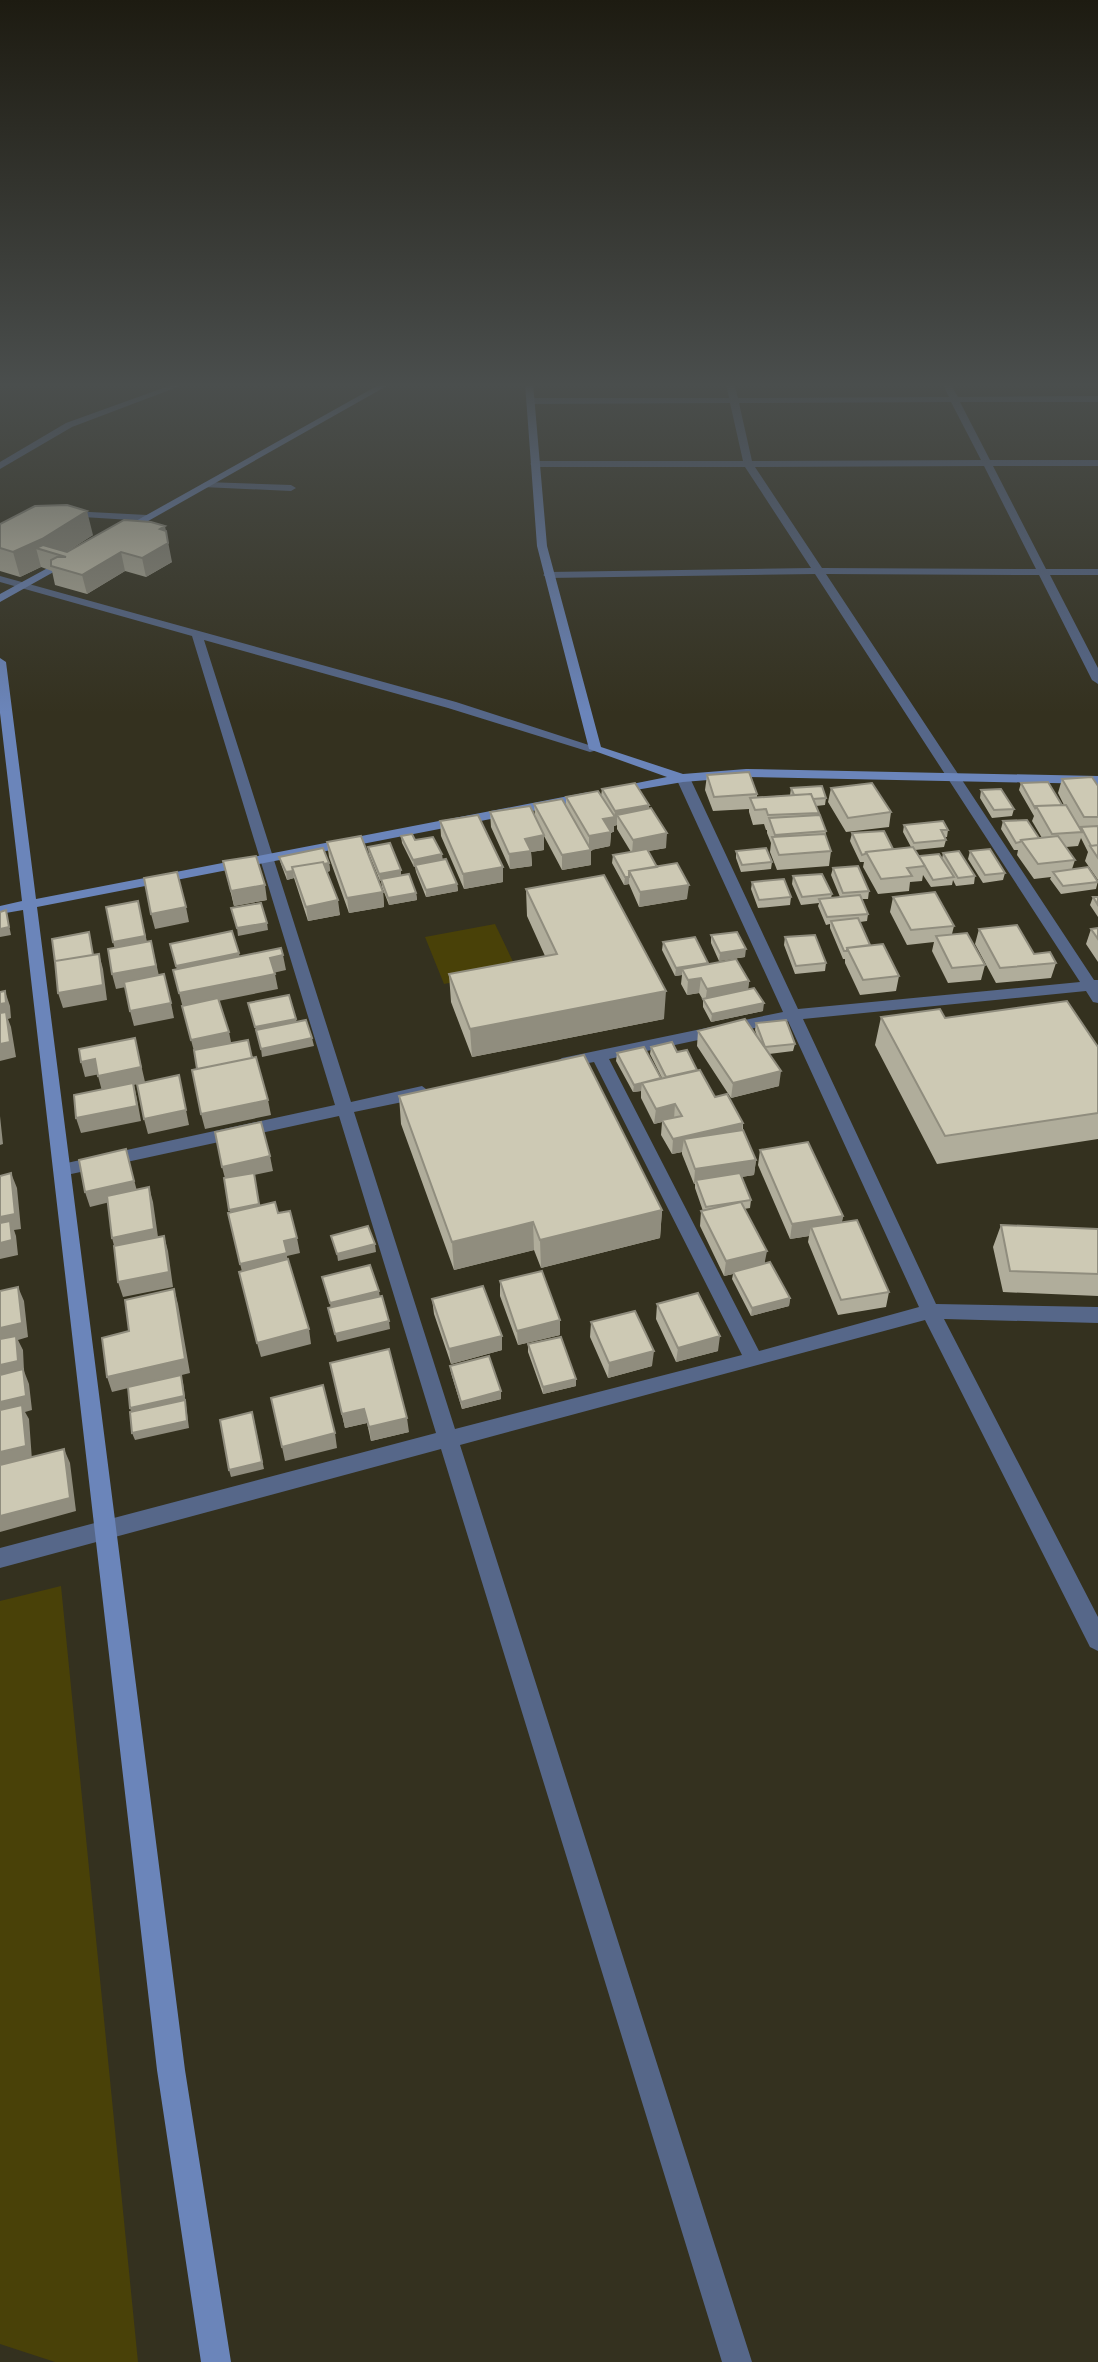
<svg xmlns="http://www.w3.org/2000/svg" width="1098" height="2362" font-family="Overpass,sans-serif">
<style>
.green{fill:#494108}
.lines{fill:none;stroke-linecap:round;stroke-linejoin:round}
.street{fill:#566789;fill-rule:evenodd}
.secondary{fill:#6b85ba;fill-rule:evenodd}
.wall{fill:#b0ad9b}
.shaded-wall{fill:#908d7e}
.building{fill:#cdc9b4;stroke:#908d7e;stroke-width:2}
</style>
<rect width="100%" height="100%" fill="#34311f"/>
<path class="green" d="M495,924L517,970L444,984L425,937Z
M61,1586L138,2362H55L0,2344V1601Z"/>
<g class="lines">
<path class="street" d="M177,383H188L72,427L0,469V462L66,423Z
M726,383H734L738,398L949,397L942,383H950L958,397L1098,396V402H960L990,460H1098V466H993L1046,569H1098V575H1050L1098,668V684L1092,680L1039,575L826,574L1094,980H1098V1003L1093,1002L1086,991L803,1019L936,1304L1098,1307V1323L944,1319L1098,1617V1651L1090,1647L925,1320L460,1445L752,2362H722L441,1449L0,1568V1548L436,1433L339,1116L62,1176L53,1170L62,1164L335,1105L192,636L0,582V576L456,702L601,749L590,752L448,708L204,640L351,1102L422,1086L430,1092L422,1098L354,1112L455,1429L742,1355L594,1062L562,1068L554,1063L562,1058L783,1012L676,778L678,775H688L690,778L798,1009L1080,982L815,574L548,578L543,575L548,572L811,568L745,467H535L530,464L535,461H743L730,403L530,404L526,401L530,398H729ZM951,402L981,460L752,461L739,403ZM984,466L1036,569L822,568L755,467ZM788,1021L919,1307L759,1351L609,1059Z
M206,482L291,485L296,488L291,491L203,487L201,485Z
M71,511L147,515L152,518L147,521L67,516V512Z"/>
<path class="secondary" d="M382,383H392L127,533L118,531Z
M525,383H533L547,546L601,747L683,774L746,769L1098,776V784L746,777L683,782L612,794V788L667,777L589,749L537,546Z
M66,558L75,560L0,602V594Z
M0,658L6,662L36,899L589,792L596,796L589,800L37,907L185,2070L231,2362H201L157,2070L23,910L0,914V906L22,901L0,713Z"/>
</g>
<path class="wall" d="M124,520L172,562L146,577L125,571L87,594L55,585L52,571L41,567L20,577L0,571V524L93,535L68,551Z
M707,775L757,794V797L790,795L791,788L826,798L825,805L816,806L818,815L826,831L825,837L831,851L829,866L777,870L770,852L771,843L767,833V830H766L764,824L753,825L749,812V809L713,811L705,790Z
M1062,779L1098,786V880L1085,861L1088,852L1081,838L1078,846L1066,847L1075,860L1072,869L1098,881L1096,889L1061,894L1050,879L1051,877L1034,879L1017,855L1018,850H1014L1001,829L1003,821L1039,838H1042L1032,821L1034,816L1019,790L1021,783L1062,805H1064L1058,793Z
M831,788L891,812L889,827L846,832L828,802Z
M602,789L649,805V809L666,848L648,851L657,867L687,899L639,907L629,884L624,885L612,863L613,855L631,852L617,829V825L614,826V832H611L610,846L591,850V865L562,870L544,836V850L531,852L532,866L510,869L491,827L490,812L535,816L534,804L566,806V797L601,796Z
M981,790L1014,809L1012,816L992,818L980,798Z
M440,821L503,867V882L464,889L441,836Z
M904,825L948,830L947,837H945L946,840L944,847L915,850L919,856L942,859L943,853L975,876L974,884L956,886L953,880L952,885L931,887L923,875L922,881L910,882L909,891L878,894L863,867L864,862H860L850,841L852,833L893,849L911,847L903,832Z
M401,836L415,840L443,860L457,884L458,891L426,897L416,872L415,867H414L402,843Z
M327,842L383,892L384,907L349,913L329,857Z
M368,847L401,870V876L416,893L417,900L389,905L382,887L381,881H380L369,854Z
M736,851L772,862L771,869L741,872L736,858Z
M970,851L1005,873L1003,880L983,883L968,859Z
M279,857L329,863L330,871L327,872L340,915L308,921L294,878L287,880L281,864Z
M223,861L267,900L234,906Z
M833,868L869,891L868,899H862L868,914L867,921L860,922L870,945L899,976L896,991L860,995L845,963V959H843L830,928V924L826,925L818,906L819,903L801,905L792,884L793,876L832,894L831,898L840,897L831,875Z
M752,882L791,897L790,905L758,908L751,889Z
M526,889L664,1019L472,1057L451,1002L449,974L545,956L527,916Z
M893,897L954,926L952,934L985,965L981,980L948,983L932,951L934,942L907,945L890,912Z
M1093,897H1098V917L1090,905Z
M1098,928V962L1086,944L1091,929Z
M979,929L1056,963L1051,978L996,983L975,944Z
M711,935L745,957L719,961L711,943Z
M785,937L826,963L825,971L795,974L784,945Z
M663,942L708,963V964L749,981L748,990L763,1011L711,1022L703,1007V1000L699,993L687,995L681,984L682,975L675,976L662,950Z
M881,1017L945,1018L1098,1047V1139L937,1164L875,1045Z
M756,1023L795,1044L793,1051L769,1054L779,1086L731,1098L697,1046L698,1031L757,1036L755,1030Z
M651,1047L677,1052L697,1071L715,1097L743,1123V1130L756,1160L754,1175L741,1177L751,1200L750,1208L744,1209L765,1263L790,1298L789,1306L751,1316L732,1279L733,1274L724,1276L700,1226L701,1211H703L695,1188V1184H694L682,1154V1152L672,1154L661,1135L662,1122L654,1124L641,1098V1091L633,1092L616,1061L617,1053L662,1078L650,1054Z
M399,1096L662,1210L660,1238L541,1268L534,1250L454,1270L401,1124Z
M760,1150L843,1216L842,1222L889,1292L886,1307L838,1315L808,1242L809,1236L790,1239L758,1165Z
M1001,1225L1098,1229V1296L1003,1292L993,1247Z
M500,1281L560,1335L518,1345L500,1296Z
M432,1299L502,1350L451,1364L434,1314Z
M657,1304L718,1351L676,1362L656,1319Z
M591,1322L652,1366L608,1378L590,1337Z
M528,1344L576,1386L543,1394L528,1352Z
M330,1363L409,1432L371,1441L367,1423L345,1428Z
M450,1366L501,1399L462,1409L451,1373Z"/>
<path class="shaded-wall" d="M87,511L93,535L61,555L36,548L41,567L20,577L13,552Z
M165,526L172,562L146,577L142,558L160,529Z
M121,552L125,571L87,594L82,575Z
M649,805L648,820L617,815V825L614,826V832H611L610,846L591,850V865L562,870V855L589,850V836L603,819L614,817L615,811Z
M667,833L666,848L632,854L633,840Z
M544,835V850L531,852L532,866L510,869L509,854L525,839Z
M442,854L443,861L414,867L413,860Z
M329,863L330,871L296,878L293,871Z
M503,867V882L464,889L463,874Z
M401,870V877L380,881L379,874Z
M293,871L294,878L287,880L286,872Z
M625,877H629V884L624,885Z
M457,884L458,891L426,897V890Z
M265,885L267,900L234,906L231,891Z
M689,885L687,899L639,907L640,892Z
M383,892L384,907L349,913L347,898Z
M416,893L417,900L389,905L388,898Z
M338,900L340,915L308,921L306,907Z
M138,901L149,951L117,957L113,942Z
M186,907L189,922L155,929L151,914Z
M6,910L11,935L0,937V929Z
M267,923L268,930L238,936L237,928Z
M151,941L160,980L116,989L112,974Z
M746,949L745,957L719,961L720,953Z
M239,953L242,968L179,981L176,966Z
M99,954L103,969L107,1000L63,1008L58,993Z
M283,955L286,970L273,973L270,958Z
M708,963L707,971L682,969V975L675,976L676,968Z
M275,974L278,989L183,1008L179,993Z
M701,978L699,993L687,995L688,980Z
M749,981L747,996L705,1004L707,989Z
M5,991L10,1006L11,1018L8,1019L11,1027L16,1057L0,1061V1001Z
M666,991L664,1019L472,1057L470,1029Z
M171,1003L174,1018L134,1026L130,1011Z
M764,1003L763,1011L711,1022L712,1014Z
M296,1019L298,1027L257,1035L255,1027Z
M229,1032L232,1047L195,1055L191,1040Z
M135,1038L145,1082L134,1085L137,1099L141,1121L81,1133L76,1118L102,1091L98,1076Z
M312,1038L314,1046L262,1057L261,1049Z
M95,1059L100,1074L85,1077L81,1062Z
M781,1071L779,1086L731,1098L733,1083Z
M179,1075L189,1125L148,1134L144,1119Z
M642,1083L641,1091L633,1092L634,1085Z
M268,1100L271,1115L205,1129L201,1114Z
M675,1104L674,1119L662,1120V1122L654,1124L656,1109Z
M0,1116L3,1144L0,1145Z
M743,1123L741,1138L684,1139L682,1152L672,1154L673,1139Z
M126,1149L138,1195L90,1207L85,1192Z
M270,1156L273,1171L254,1175L261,1212L231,1218L226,1182L222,1167Z
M756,1160L754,1175L697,1184L696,1180L695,1184H694L695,1169Z
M11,1173L17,1188L21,1229L14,1230L16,1236L18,1255L0,1259V1217Z
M149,1187L153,1202L159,1244L116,1253L112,1238Z
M662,1210L660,1238L541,1268L540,1240Z
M843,1216L840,1230L811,1227L809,1236L790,1239L792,1224Z
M533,1222L534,1250L454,1270L452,1242Z
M164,1236L168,1251L173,1287L123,1297L118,1282Z
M297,1238L300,1253L287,1256L289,1268L244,1279L240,1264L284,1241Z
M375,1244L376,1252L338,1261L337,1254Z
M767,1251L764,1266L733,1272V1274L724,1276L726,1261Z
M18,1287L24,1301L28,1337L18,1340L23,1350L24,1371L29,1384L32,1410L25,1412L29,1419L32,1460L0,1468V1328Z
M174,1289L178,1304L190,1373L112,1392L107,1377Z
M379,1291L380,1298L331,1311L330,1303Z
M790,1298L789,1306L751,1316L752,1308Z
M560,1320V1335L518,1345L517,1331Z
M389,1321L390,1329L337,1342L335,1334Z
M309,1329L311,1344L261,1357L257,1343Z
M502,1336V1350L451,1364L449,1349Z
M720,1336L718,1351L676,1362L678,1348Z
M654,1351L652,1366L608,1378L609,1363Z
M181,1376L183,1383L189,1428L135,1440L132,1433V1415L130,1408Z
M576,1379V1386L543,1394V1387Z
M501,1391V1399L462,1409L461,1402Z
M364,1409L367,1423L345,1428L342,1414Z
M407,1418L409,1432L371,1441L369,1427Z
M254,1420L264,1469L231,1477L229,1470Z
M335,1433L337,1448L285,1461L282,1447Z
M64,1449L70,1463L76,1511L0,1532V1516Z"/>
<path class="building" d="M67,505L87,511L42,539L13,552L0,548V524L35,506Z
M124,520L151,522L165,526L160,529L166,531L168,543L142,558L121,552L82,575L51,566V560L57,557H66L36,548L43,545L67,552Z
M749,772L757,794L714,797L707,775Z
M1092,777L1098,786V817H1084L1062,779Z
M1048,782L1062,805L1036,806L1035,808L1021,783Z
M635,783L649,805L615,811L602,789Z
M872,783L891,812L848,818L831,788Z
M822,786L826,798L813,799L811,794L794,795L791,788Z
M1001,789L1014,809L994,810L981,790Z
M598,791L615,817L603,819L611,832L589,836L566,797Z
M811,794L819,813L768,815L766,809L755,810L750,798Z
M562,799L591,850L562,855L534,804Z
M1066,805L1082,832L1052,834L1036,806Z
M530,806L544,835L525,839L531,851L509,854L490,812Z
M651,808L667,833L633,840L617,815Z
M478,815L503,867L463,874L440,821Z
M820,815L826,831L775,835L769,818Z
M1027,820L1039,838L1021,840L1020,842L1016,843L1003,821Z
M943,821L948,830H941L946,840L914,843L904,825Z
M1098,826V845L1091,846L1081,827Z
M884,831L893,849L866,852L865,854L862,855L852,833Z
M412,834L415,840L433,837L442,854L413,860L401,836Z
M825,834L831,851L779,855L772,837Z
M361,836L383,892L347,898L327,842Z
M1058,836L1075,860L1038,864L1021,840Z
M390,843L401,870L379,874L368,847Z
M1098,845V858L1090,846Z
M913,847L925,866L907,868L912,876L881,879L866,852Z
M323,848L329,863L324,864L323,862L292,867L293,871L286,872L279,857Z
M766,848L772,862L742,865L736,851Z
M647,849L657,867L629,871V877H625L613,855Z
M990,849L1005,873L985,875L970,851Z
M959,851L975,876L958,878L943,853Z
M939,854L954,877L933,880L919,856Z
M256,856L265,885L231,891L223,861Z
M446,859L457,884L426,890L415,865Z
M323,862L338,900L306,907L292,867Z
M677,863L689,885L640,892L629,871Z
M858,866L869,891L843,893L833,868Z
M1088,867L1098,882L1063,886L1053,872Z
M177,872L186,907L151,914L144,878Z
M409,874L416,893L388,898L381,879Z
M822,874L832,894L802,897L793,876Z
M604,875L666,991L470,1029L449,974L557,954L526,889Z
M784,879L791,897L759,900L752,882Z
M935,892L954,926L911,930L893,897Z
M860,895L868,914L827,917L819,899Z
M1093,897H1098V905Z
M138,901L145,936L113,942L106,907Z
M261,903L267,923L237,928L231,908Z
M6,910L9,927L0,929V912Z
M858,918L870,945L847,948V951H844L831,921Z
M1017,925L1034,954L1050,952L1056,963L1000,968L979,929Z
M1098,928V939L1091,929Z
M232,931L239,953L176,966L170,944Z
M89,932L93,955L55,961V962L52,939Z
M737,932L746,949L720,953L711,935Z
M967,933L985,965L952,968L936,936Z
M815,935L826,963L796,966L785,937Z
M695,937L708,963L676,968L663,942Z
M151,941L156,966L112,974L108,949Z
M883,944L899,976L863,980L847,948Z
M281,948L283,955L270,958L275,974L179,993L173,970Z
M99,954L103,985L58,993L55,961Z
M736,959L749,981L707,989L701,978L688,980L682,969Z
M164,974L171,1003L130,1011L124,982Z
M754,988L764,1003L712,1014L703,999Z
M5,991L6,1003L0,1004V992Z
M289,995L296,1019L255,1027L248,1003Z
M218,998L229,1032L191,1040L182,1006Z
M1067,1001L1098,1047V1113L945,1136L881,1017L940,1009L945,1018Z
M6,1012L10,1042L0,1044V1013Z
M745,1019L781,1071L733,1083L698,1031Z
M306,1020L312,1038L261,1049L256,1030Z
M786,1020L795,1044L765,1047L756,1023Z
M135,1038L141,1067L98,1076L95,1059L81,1062L79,1049Z
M248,1040L252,1058L197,1069L194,1050Z
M672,1042L677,1052L687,1050L697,1070L666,1077L651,1047Z
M644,1047L661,1078L634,1085L617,1053Z
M584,1055L662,1210L540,1240L533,1222L452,1242L399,1096Z
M256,1057L268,1100L201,1114L192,1070Z
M700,1070L715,1097L727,1094L743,1123L673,1139L662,1120L682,1116L675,1104L656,1109L642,1083Z
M179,1075L186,1110L144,1119L137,1084Z
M133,1083L137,1106L76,1118L74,1095Z
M261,1122L270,1156L222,1167L215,1132Z
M743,1130L756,1160L695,1169L684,1139Z
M808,1142L843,1216L792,1224L760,1150Z
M126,1149L134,1181L85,1192L79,1160Z
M11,1173L15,1214L0,1217V1176Z
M254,1173L259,1204L229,1210L224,1178Z
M740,1173L751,1200L706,1207L696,1180Z
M149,1187L154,1229L112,1238L107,1196Z
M275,1202L278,1213L290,1211L297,1238L284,1241L287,1253L240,1264L228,1213Z
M741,1202L767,1251L726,1261L701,1211Z
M857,1220L889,1292L841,1300L811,1227Z
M10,1221L12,1240L0,1243V1223Z
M1001,1225L1098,1229V1274L1010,1271Z
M368,1226L375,1244L337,1254L331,1236Z
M164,1236L169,1272L118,1282L114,1246Z
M288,1259L309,1329L257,1343L239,1272Z
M770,1262L790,1298L752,1308L733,1272Z
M370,1265L379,1291L330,1303L322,1277Z
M542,1271L560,1320L517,1331L500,1281Z
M483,1286L502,1336L449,1349L432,1299Z
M18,1287L22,1323L0,1328V1291Z
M174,1289L185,1359L107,1377L102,1338L129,1331L125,1300Z
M698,1293L720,1336L678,1348L657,1304Z
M382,1296L389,1321L335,1334L328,1308Z
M635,1311L654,1351L609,1363L591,1322Z
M16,1336L18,1361L0,1365V1339Z
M561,1337L576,1379L543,1387L528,1344Z
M389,1349L407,1418L369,1427L364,1409L342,1414L330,1363Z
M489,1356L501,1391L461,1402L450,1366Z
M23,1369L26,1396L0,1402V1375Z
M181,1375L184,1396L130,1408L128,1387Z
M323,1385L335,1433L282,1447L271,1398Z
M185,1400L187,1421L132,1433L130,1412Z
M22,1405L26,1446L0,1452V1410Z
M252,1412L262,1462L229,1470L220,1420Z
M64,1449L70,1498L0,1516V1465Z"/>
<linearGradient id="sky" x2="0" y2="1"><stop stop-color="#1d1b11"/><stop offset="0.54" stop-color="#4a4e4d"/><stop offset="1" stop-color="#4a4e4d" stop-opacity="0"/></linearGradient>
<rect width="1098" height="713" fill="url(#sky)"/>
</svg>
